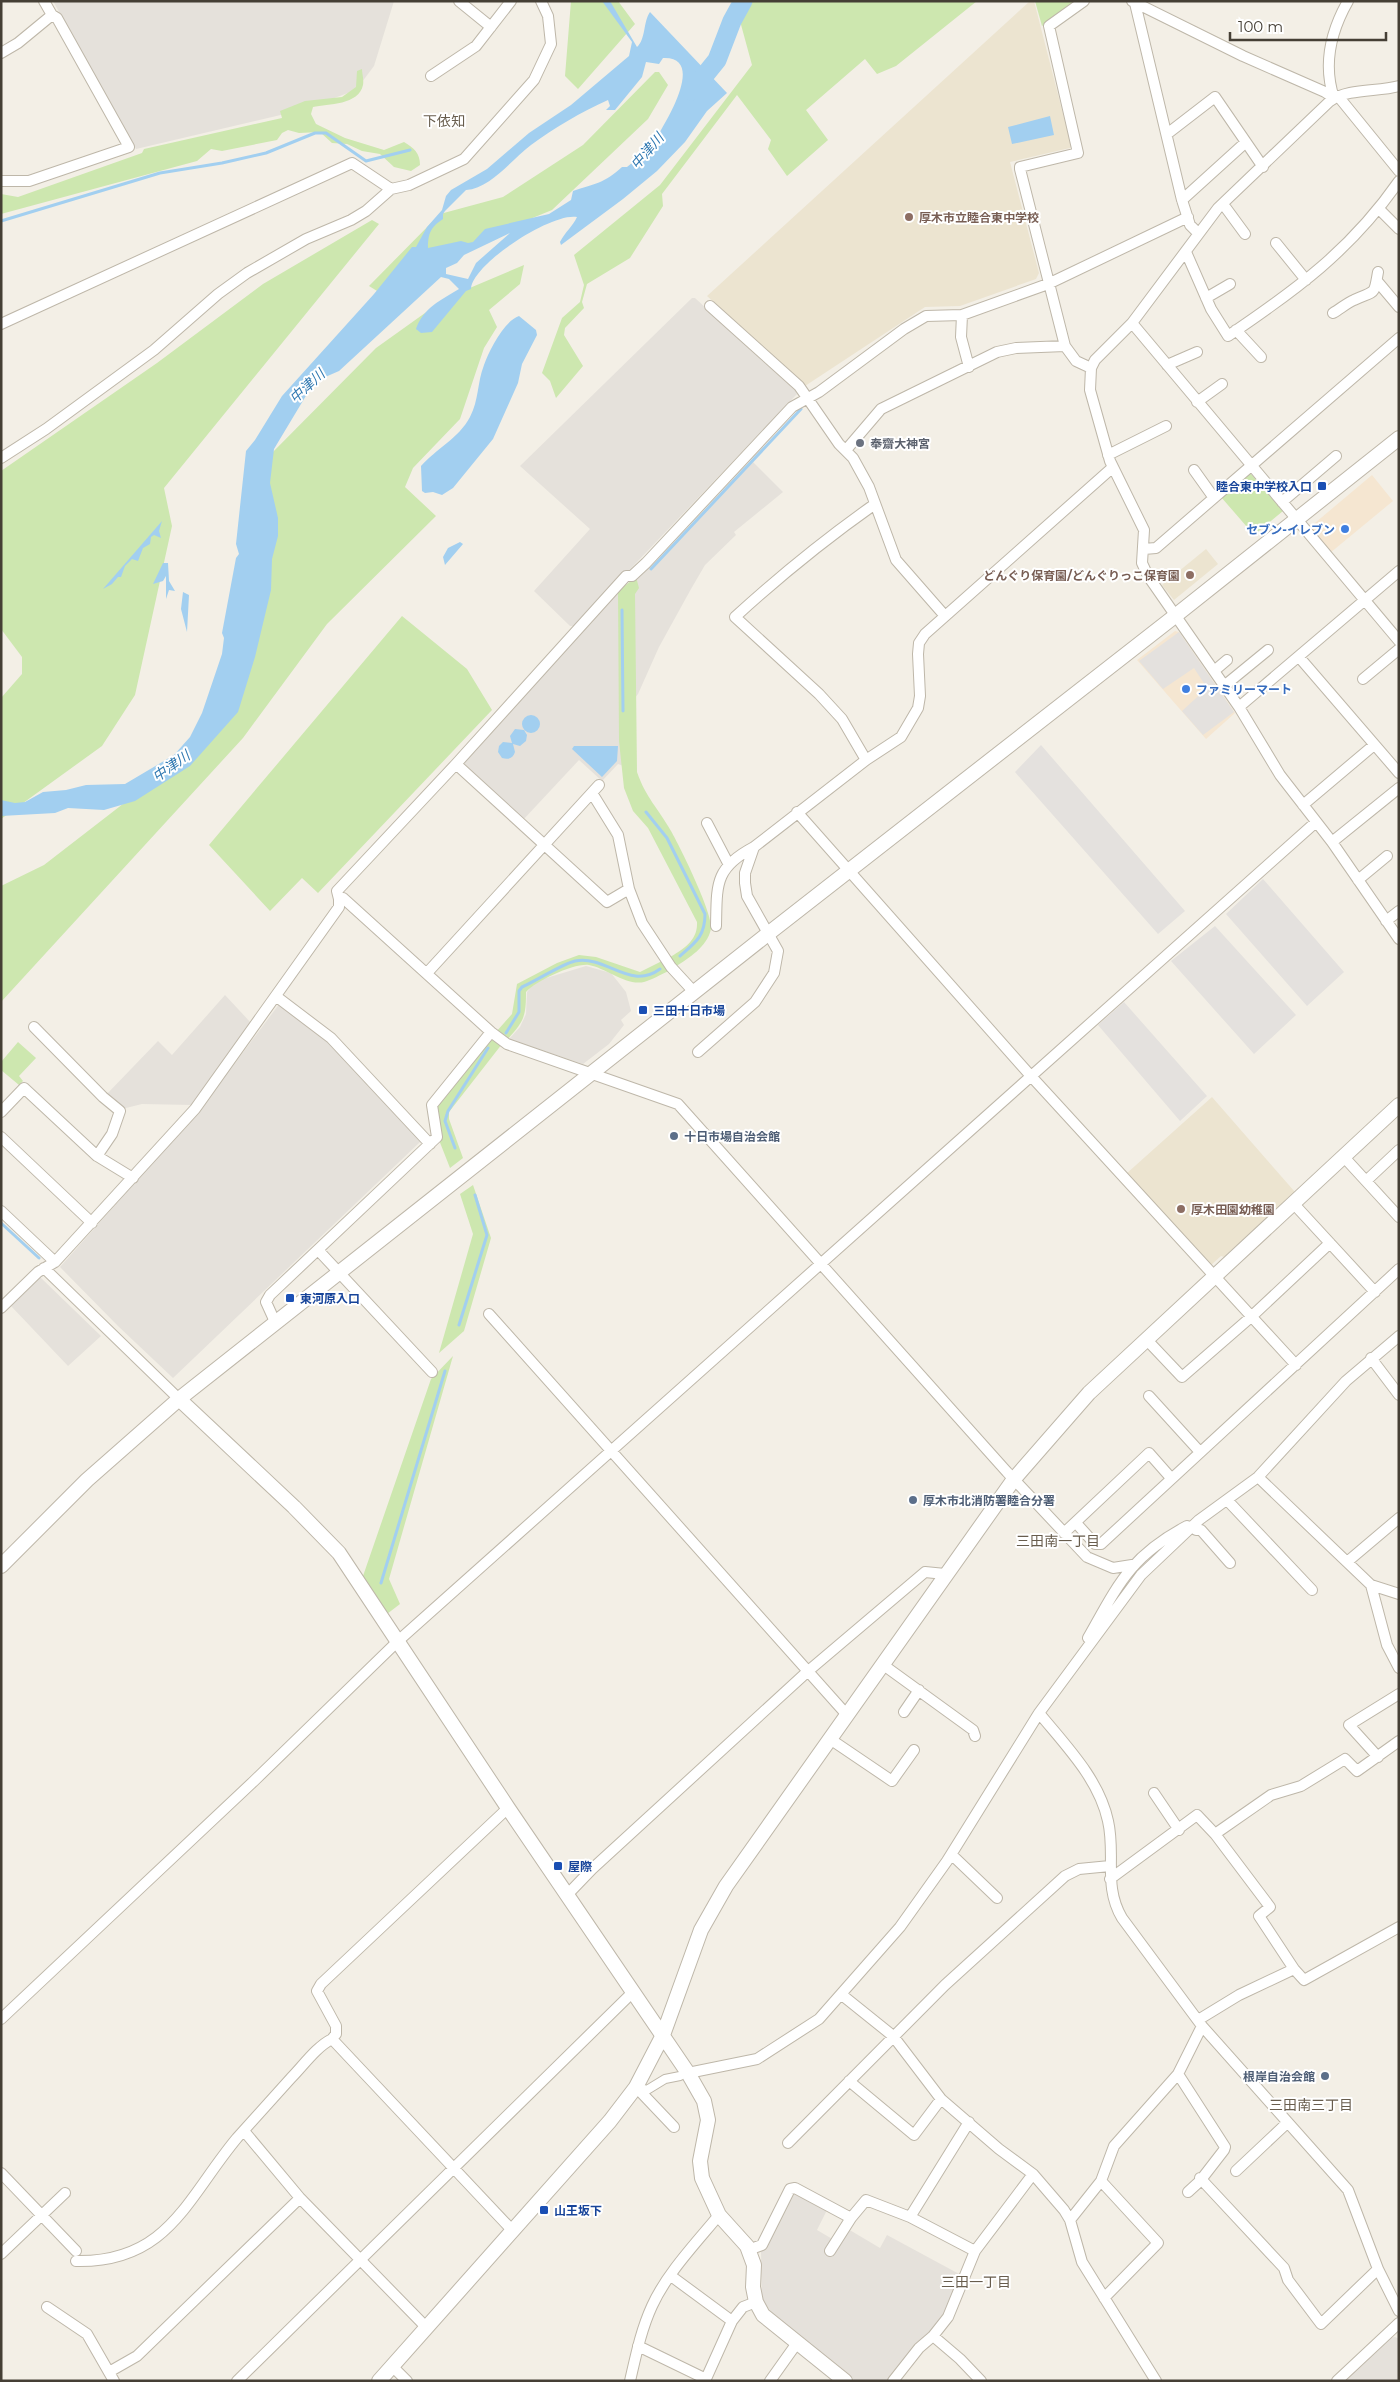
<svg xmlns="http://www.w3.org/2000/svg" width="1400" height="2382" font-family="Montserrat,'Noto Sans JP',sans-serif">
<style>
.commercial{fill:#f5e6d1}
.industrial{fill:#e5e1db}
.education{fill:#ece4d0}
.green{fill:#cde7af}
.parking{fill:#e4e1de}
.water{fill:#a2cff0;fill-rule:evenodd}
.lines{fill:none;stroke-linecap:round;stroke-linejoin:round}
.stream{stroke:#a2cff0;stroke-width:3}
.river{stroke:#a2cff0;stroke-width:19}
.pedestrian-casing{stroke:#beb7a9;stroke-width:10}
.minor-casing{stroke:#beb7a9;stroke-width:12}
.tertiary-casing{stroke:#beb7a9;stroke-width:16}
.pedestrian{stroke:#fff;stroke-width:8}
.minor{stroke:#fff;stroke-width:10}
.tertiary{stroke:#fff;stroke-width:14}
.education-dot{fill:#8d6e63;stroke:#fff;stroke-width:2}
.worship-dot{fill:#6b7280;stroke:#fff;stroke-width:2}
.transit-dot{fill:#1a4fb4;stroke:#fff;stroke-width:2}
.shop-dot{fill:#3f7fe0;stroke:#fff;stroke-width:2}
.service-dot{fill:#5c6f8a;stroke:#fff;stroke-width:2}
.labels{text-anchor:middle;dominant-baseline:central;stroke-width:4;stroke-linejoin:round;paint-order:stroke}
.education-label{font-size:12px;font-weight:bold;fill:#785e54;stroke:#fff;text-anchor:start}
.worship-label{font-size:12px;font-weight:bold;fill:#5b616d;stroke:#fff;text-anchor:start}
.transit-label{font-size:12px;font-weight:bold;fill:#164399;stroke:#fff;text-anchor:start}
.shop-label{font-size:12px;font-weight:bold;fill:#366cbe;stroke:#fff;text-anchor:end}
.service-label{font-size:12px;font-weight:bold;fill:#4e5e75;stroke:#fff;text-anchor:start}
.neighbourhood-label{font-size:14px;fill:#685d4d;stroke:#fff}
.water-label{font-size:14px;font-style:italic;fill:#2f78b1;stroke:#fff}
</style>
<rect width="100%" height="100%" fill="#f3efe6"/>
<path class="commercial" d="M1372,475L1393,501L1330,553L1309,528Z
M1175,631L1179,632L1235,713L1206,739L1137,660Z"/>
<path class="industrial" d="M53,1H394L374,66L356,90L302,110L136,149Z
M692,298H695L796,391L797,394L576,626H570L534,591L590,529L520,466Z
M753,462L783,492L734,532L736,535L705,565L691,589L659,647L638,694L627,708L629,768L618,764L602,781L579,760L523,820L464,767L463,761L622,588L642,575Z
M586,966L611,973L626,992L631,1011L621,1020L624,1025L609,1044L583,1064L509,1039L520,1027L526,1014L527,992L531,987L543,979Z
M225,995L252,1024L192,1105L142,1104L122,1109L105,1096L158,1041L172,1055Z
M280,1003L339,1051L421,1136L420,1142L173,1378L118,1326L60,1267L199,1111Z
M40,1277L101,1336L68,1366L11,1306Z
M791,2192L828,2208L817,2230L834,2240L848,2229L880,2248L887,2235L961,2275L943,2319L890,2381H855L772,2313L762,2300L761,2252Z
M1395,2337L1399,2339V2381H1343L1390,2338Z"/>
<path class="education" d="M1030,1H1034L1071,145L1070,148L1010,162L1039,273L1036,279L960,306L925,307L805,386L707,296Z
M1206,549L1218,564L1174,600L1162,585Z
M1212,1097L1295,1192L1224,1257L1221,1256L1210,1266L1126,1174Z"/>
<path class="green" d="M571,1H618L635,24L578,89L565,76Z
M751,1H977L896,66L877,74L865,59L806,110L828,140L787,176L768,149L771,140L737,95L662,194L663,206L630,258L587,284L582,302L584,308L565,328L564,335L583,366L556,398L550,381L542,373L562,318L580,302L584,285L574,255L660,185L752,65L740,21Z
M1035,1H1076L1042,26Z
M362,69C362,73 364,80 363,85C359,105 328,104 313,107L311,114L316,124L345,138L384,150L404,142C414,148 420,153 420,165L411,171L394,167L380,154L362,151L347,144L332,143L320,132L299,133L288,130L282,133L277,140L222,151L211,149L197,161L1,214V194L18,197L142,153L144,149L282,118L280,111L305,101L342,97L356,87L357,71Z
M655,72H659L668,85L648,119L552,210L433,259L382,294L369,286L440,214L503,197L583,145Z
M372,220L379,224L164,488L172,526L135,695L102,746L1,819V698L22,674V657L1,629V471L157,363L263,284Z
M524,265L520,284L489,310L497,327L484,348L460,419L413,468L405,487L436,516L327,624L243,738L1,1002V886L44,865L216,732L265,460L376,348L446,298Z
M1247,474H1251L1283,511L1254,535L1221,497Z
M636,577L639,588L635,594L637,772C646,798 658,808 671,831C680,847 713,913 711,929C707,947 689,958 675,967L669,958C683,949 698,941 697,922L648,828L633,811L624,788L619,741L618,591Z
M402,616L467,669L492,710L318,893L302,878L270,911L209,845Z
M579,955L596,957L640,972L662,961L669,971C661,974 652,980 644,982C626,986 606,968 589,965C574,963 536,981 526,992C526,1017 524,1021 507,1040L496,1032L512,1014L517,984L557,963Z
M490,1035L502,1044L449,1112V1119L463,1158L450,1168L439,1140L437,1107Z
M18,1042L36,1058L19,1076L23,1081L19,1085L1,1070V1062Z
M473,1185L491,1238L464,1331L439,1353L473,1234L460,1194Z
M453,1356L389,1579L400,1604L387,1614L363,1576L431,1379Z"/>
<path class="parking" d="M1179,632L1234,712L1203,735L1182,711L1207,688L1194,668L1163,689L1139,661Z
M1041,745L1185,911L1158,934L1015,772Z
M1263,879L1344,972L1307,1006L1226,914Z
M1215,926L1296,1015L1254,1054L1171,961Z
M1124,1002L1207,1096L1180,1121L1098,1025Z"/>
<path class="water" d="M602,1H610L637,47C646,39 643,22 650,12L727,93L707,111L685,142L657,171L623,199L561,245L560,242C565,232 573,226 577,217C552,212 472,264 471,289L466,291L432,332L421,333L416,329C423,308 441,300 459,289L449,279L441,277L339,371L323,378L307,394L274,449L270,483L278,518V536L272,559L271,590L255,657L238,712L190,766L135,801L104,810L68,808L55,813L1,816V800L15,803L25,802L43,792L66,790L86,785L125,784L174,755L190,737L202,713L222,654L224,638L222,633L236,558L239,554L236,544L246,451L255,440L282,396L374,294L412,247H416L427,227L442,210L446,196L451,190L487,169L529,133L571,105L629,56L632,42ZM663,58C704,56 670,115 661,130C659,135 653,137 650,141C648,144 647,148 645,151C640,157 633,162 627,167H622C605,183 594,184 573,191L571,200L549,214L485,229L473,242L468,243L461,241L428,248C428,233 431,227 443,219V214L445,211L466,190C491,188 512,159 531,145C554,128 581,112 608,100L610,106L606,110H615L642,77L646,62L659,64ZM510,233L476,263L468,279L446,274V268L457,263L464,255Z
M1050,116L1054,135L1012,144L1008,127Z
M519,316L536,330L537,335L522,364L518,383L493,439L453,488L442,495L433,492L425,493L422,491L421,466C436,449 459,438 470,417C479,400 477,383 484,365C489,351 504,321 519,316Z
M162,521L159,531L161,538L154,535L151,537L150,544L143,548L138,561L132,559L125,566L121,577H118L112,584L103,589Z
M460,542L463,544L445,565L443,557L448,548Z
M163,563H168L169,581L175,591L169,590L166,599V576L163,581L153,584Z
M183,592L189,595L187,632L181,609Z
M522 724a9 9 0 1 1 18 0a9 9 0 1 1-18 0Z
M515,729L524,730L527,735L526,741L520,746L513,744L515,752C513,758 509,760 502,758L498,752L499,746L503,742L512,743L510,736Z
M574,746H618L617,761L602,777L572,749Z"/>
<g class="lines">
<path class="stream" d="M1,221L160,173L222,163L266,153L315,133H326L366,161L410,150
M651,569L801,409
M622,610L623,711
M646,812L667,838L705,914C705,936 696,942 680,956
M506,1033L519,1012V991L522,987C536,981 562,964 575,961C607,955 630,991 660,969
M455,1148L445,1121L448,1111L488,1048
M1,1223L39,1258
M459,1325L487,1235L475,1195
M381,1583L445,1371"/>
<path class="river" d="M692,91L717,60L732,21L743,1"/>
<defs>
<path id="pedestrian" d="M644,2089L647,2090L665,2079L680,2076"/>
<path id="minor" d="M459,1L491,27
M1084,1L1049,26L1078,153L1020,167V169L1065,346L1076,361L1091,368
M1132,1L1243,56L1325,92L1334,98
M1135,3L1182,200L1190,225L1198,233
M1,53L18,43L52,15L44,1
M431,76L476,46L511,1
M1399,86C1377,92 1349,88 1330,101L1218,208L1132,323L1095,360L1091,368L1090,390L1110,461L1144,530L1142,563L1148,576L1239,707L1280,775L1332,842L1399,939
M1338,96L1399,171
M1334,98C1323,65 1331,31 1348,1
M1167,134L1215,97L1263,167
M1,181H29L129,147L57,18L52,15
M1182,200L1246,142
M1223,204L1245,234
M1379,209L1399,229
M1276,243L1306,280
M1186,252L1211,309L1228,336C1296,290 1351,250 1399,181
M1377,281L1399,307
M1206,298L1230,284
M710,306L799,386L839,444L853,458L869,487L896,560L945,616
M1333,313C1340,309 1347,303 1354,300C1375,290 1374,297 1378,272
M962,315L961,337L969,367
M1132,323L1399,641
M1,324L352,163L391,189
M1236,330L1261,357
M1167,365L1197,352
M1197,402L1222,384
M846,450L881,409L997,352L1016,348L1065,346
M1108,455L1166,426
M1,458L46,429L154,350L218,294L247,273L306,239L351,220L366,211L391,189L409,185L464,159L534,80L551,44L548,16L541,1
M1194,470L1214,498
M1282,502L1336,456
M1144,549L1156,548L1399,338
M1299,657L1399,773
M1214,671L1227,660
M1363,679L1399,649
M1224,686L1268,650
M1239,707L1399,571
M866,760L842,719L819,694L735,617C782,574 824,540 875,504
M456,764L607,902L629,889
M592,793L618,835L629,889L642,923L671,967L694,992
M1303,805L1374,745
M797,812L1030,1075L1296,1365
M707,823L729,865
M1332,842L1399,788
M1358,880L1387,856
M339,899L337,891L456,764L626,576H632L646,563L792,407L819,392L904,329L926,316L962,315L1048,284L1188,217
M1386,921L1399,911
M716,926C717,885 714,868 754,847
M427,973L599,785
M277,997L331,1038L430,1144
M34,1027L103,1097L120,1111L112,1134L97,1156
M698,1052L755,1002L774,973L778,951L747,896L745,883V873L754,847L866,760L901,737L918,708L920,696L918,654L919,643L925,634L1112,468
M1,1112L24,1088L97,1156L133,1178
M1,1137L92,1223
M1343,1156L1399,1217
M1366,1181L1399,1150
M1293,1203L1375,1292
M1,1211L55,1262
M318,1250L432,1372
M44,1268L179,1399
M1,1308L38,1272L55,1262L195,1109L339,907V899L343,898L491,1032L507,1044L678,1104L1007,1472L1087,1557L1113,1568L1132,1565
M489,1314L847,1715
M276,1324L266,1302L270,1295L437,1137L432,1105L491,1032
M1146,1339L1182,1377L1251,1317L1330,1243
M1371,1358L1399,1395
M1149,1396L1200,1452
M1258,1477L1371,1585L1387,1645L1399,1668
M1227,1500L1312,1590
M1076,1523L1095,1544H1101L1399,1269
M1192,1526L1196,1530H1201L1230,1563
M1064,1533L1149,1453L1171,1478
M1347,1562L1399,1518
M1371,1585L1399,1594
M1088,1638C1118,1585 1130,1556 1187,1526
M882,1664L973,1730L975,1736
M904,1712L919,1690
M1039,1713C1066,1746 1099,1779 1108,1821C1116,1855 1103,1886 1122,1918L1202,2026L1348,2190L1378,2269L1399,2311
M830,1739L892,1781L914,1750
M1378,1757L1349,1725L1399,1694
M1154,1793L1179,1830
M508,1808L321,1984L317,1991L336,2026V2034L332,2039L511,2229
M1215,1834L1271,1795L1301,1786L1345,1759L1357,1771L1399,1741
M952,1855L997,1898
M1110,1879L1197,1815L1215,1834L1270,1907L1259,1916L1294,1969
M567,1895L592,1869L807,1672L925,1572L945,1574
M842,1995L893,2036L941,2099L999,2149L1033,2174L1064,2210L1070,2220L1082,2262L1156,2381
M1,2019L254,1781L398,1641L1316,822
M1198,2020L1239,1995L1294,1969L1304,1980L1399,1927
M688,2073L757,2059L819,2019L900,1927L947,1861L1039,1713L1141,1575L1199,1520L1258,1477L1346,1381L1399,1336
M1178,2074L1225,2147L1224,2150L1200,2181L1188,2192
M849,2081L914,2135L941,2099
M636,2087L674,2127
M244,2131L300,2198L425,2326
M788,2143L945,1985L1065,1876L1079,1869L1110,1866
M1236,2171L1287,2123
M1,2173L76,2251
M1200,2178L1284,2268L1288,2280L1321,2324L1378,2269
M1101,2181L1158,2243L1104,2298
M910,2217L969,2122
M1070,2220L1101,2181L1114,2146L1178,2074L1202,2026
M748,2250L762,2245L790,2189L795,2188L851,2218
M830,2251L851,2218L866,2200L910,2217L975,2251
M1,2254L65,2193
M76,2261C168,2263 187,2198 237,2138C255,2118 273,2098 291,2078C303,2066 316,2047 332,2039
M671,2276L732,2321
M47,2307L87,2334L114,2381
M933,2336L960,2359L981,2381
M638,2346L706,2379
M392,2366L407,2381
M109,2372L137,2356L300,2198
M237,2381L633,1992
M630,2381C636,2355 641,2330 652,2306C667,2273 696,2243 719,2215
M705,2381L732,2321L743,2307L756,2302
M770,2381L797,2343
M893,2381L919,2348L933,2336L948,2317L975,2251L1033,2174
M1337,2381L1399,2323"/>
<path id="tertiary" d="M179,1399L294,1507L339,1553L508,1808L688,2073L704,2101L708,2120L700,2161L702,2178L719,2215L747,2246L754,2265L753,2287L756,2302L763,2315L845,2381
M1,1566L87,1480L179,1399L769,933L1175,616L1399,438
M379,2381L610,2121L636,2087L663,2035L701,1930L726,1886L1014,1479L1089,1393L1399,1105"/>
</defs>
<use href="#pedestrian" class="pedestrian-casing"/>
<use href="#minor" class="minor-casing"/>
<use href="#tertiary" class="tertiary-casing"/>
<use href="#pedestrian" class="pedestrian"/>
<use href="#minor" class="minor"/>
<use href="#tertiary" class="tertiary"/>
</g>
<g class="education-dot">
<circle cx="909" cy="217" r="5"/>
<circle cx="1190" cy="575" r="5"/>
<circle cx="1181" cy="1209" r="5"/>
</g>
<circle class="worship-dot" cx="860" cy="443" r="5"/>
<g class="transit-dot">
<rect x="1317" y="481" width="10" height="10" rx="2.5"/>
<rect x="638" y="1005" width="10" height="10" rx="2.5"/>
<rect x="285" y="1293" width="10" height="10" rx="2.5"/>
<rect x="553" y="1861" width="10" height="10" rx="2.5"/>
<rect x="539" y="2205" width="10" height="10" rx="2.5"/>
</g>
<g class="shop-dot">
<circle cx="1345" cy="529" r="5"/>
<circle cx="1186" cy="689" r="5"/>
</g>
<g class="service-dot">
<circle cx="674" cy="1136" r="5"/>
<circle cx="913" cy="1500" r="5"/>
<circle cx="1325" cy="2076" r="5"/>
</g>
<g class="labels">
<g class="education-label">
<text x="919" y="217">厚木市立睦合東中学校</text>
<text x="1180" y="575" text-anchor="end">どんぐり保育園/どんぐりっこ保育園</text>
<text x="1191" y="1209">厚木田園幼稚園</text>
</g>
<g class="worship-label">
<text x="870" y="443">奉齋大神宮</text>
</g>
<g class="transit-label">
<text x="1312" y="486" text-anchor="end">睦合東中学校入口</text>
<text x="653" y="1010">三田十日市場</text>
<text x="300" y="1298">東河原入口</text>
<text x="568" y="1866">屋際</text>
<text x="554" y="2210">山王坂下</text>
</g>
<g class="shop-label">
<text x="1335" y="529">セブン-イレブン</text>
<text x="1196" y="689" text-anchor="start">ファミリーマート</text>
</g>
<g class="service-label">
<text x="684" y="1136">十日市場自治会館</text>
<text x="923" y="1500">厚木市北消防署睦合分署</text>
<text x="1315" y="2076" text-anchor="end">根岸自治会館</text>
</g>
<g class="neighbourhood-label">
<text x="444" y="121">下依知</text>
<text x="1058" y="1541">三田南一丁目</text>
<text x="1311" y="2105">三田南三丁目</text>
<text x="976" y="2282">三田一丁目</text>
</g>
<g class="water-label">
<text transform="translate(647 151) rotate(-49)">中津川</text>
<text transform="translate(307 386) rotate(-43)">中津川</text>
<text transform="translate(171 766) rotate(-35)">中津川</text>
</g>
</g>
<rect width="1400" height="2382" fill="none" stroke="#453f35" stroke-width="5"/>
<path d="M1230 32v8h156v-8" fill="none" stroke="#453f35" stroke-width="2.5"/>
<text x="1238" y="32" font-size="15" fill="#453f35" stroke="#ffffff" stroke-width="4" paint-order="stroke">100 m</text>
</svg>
